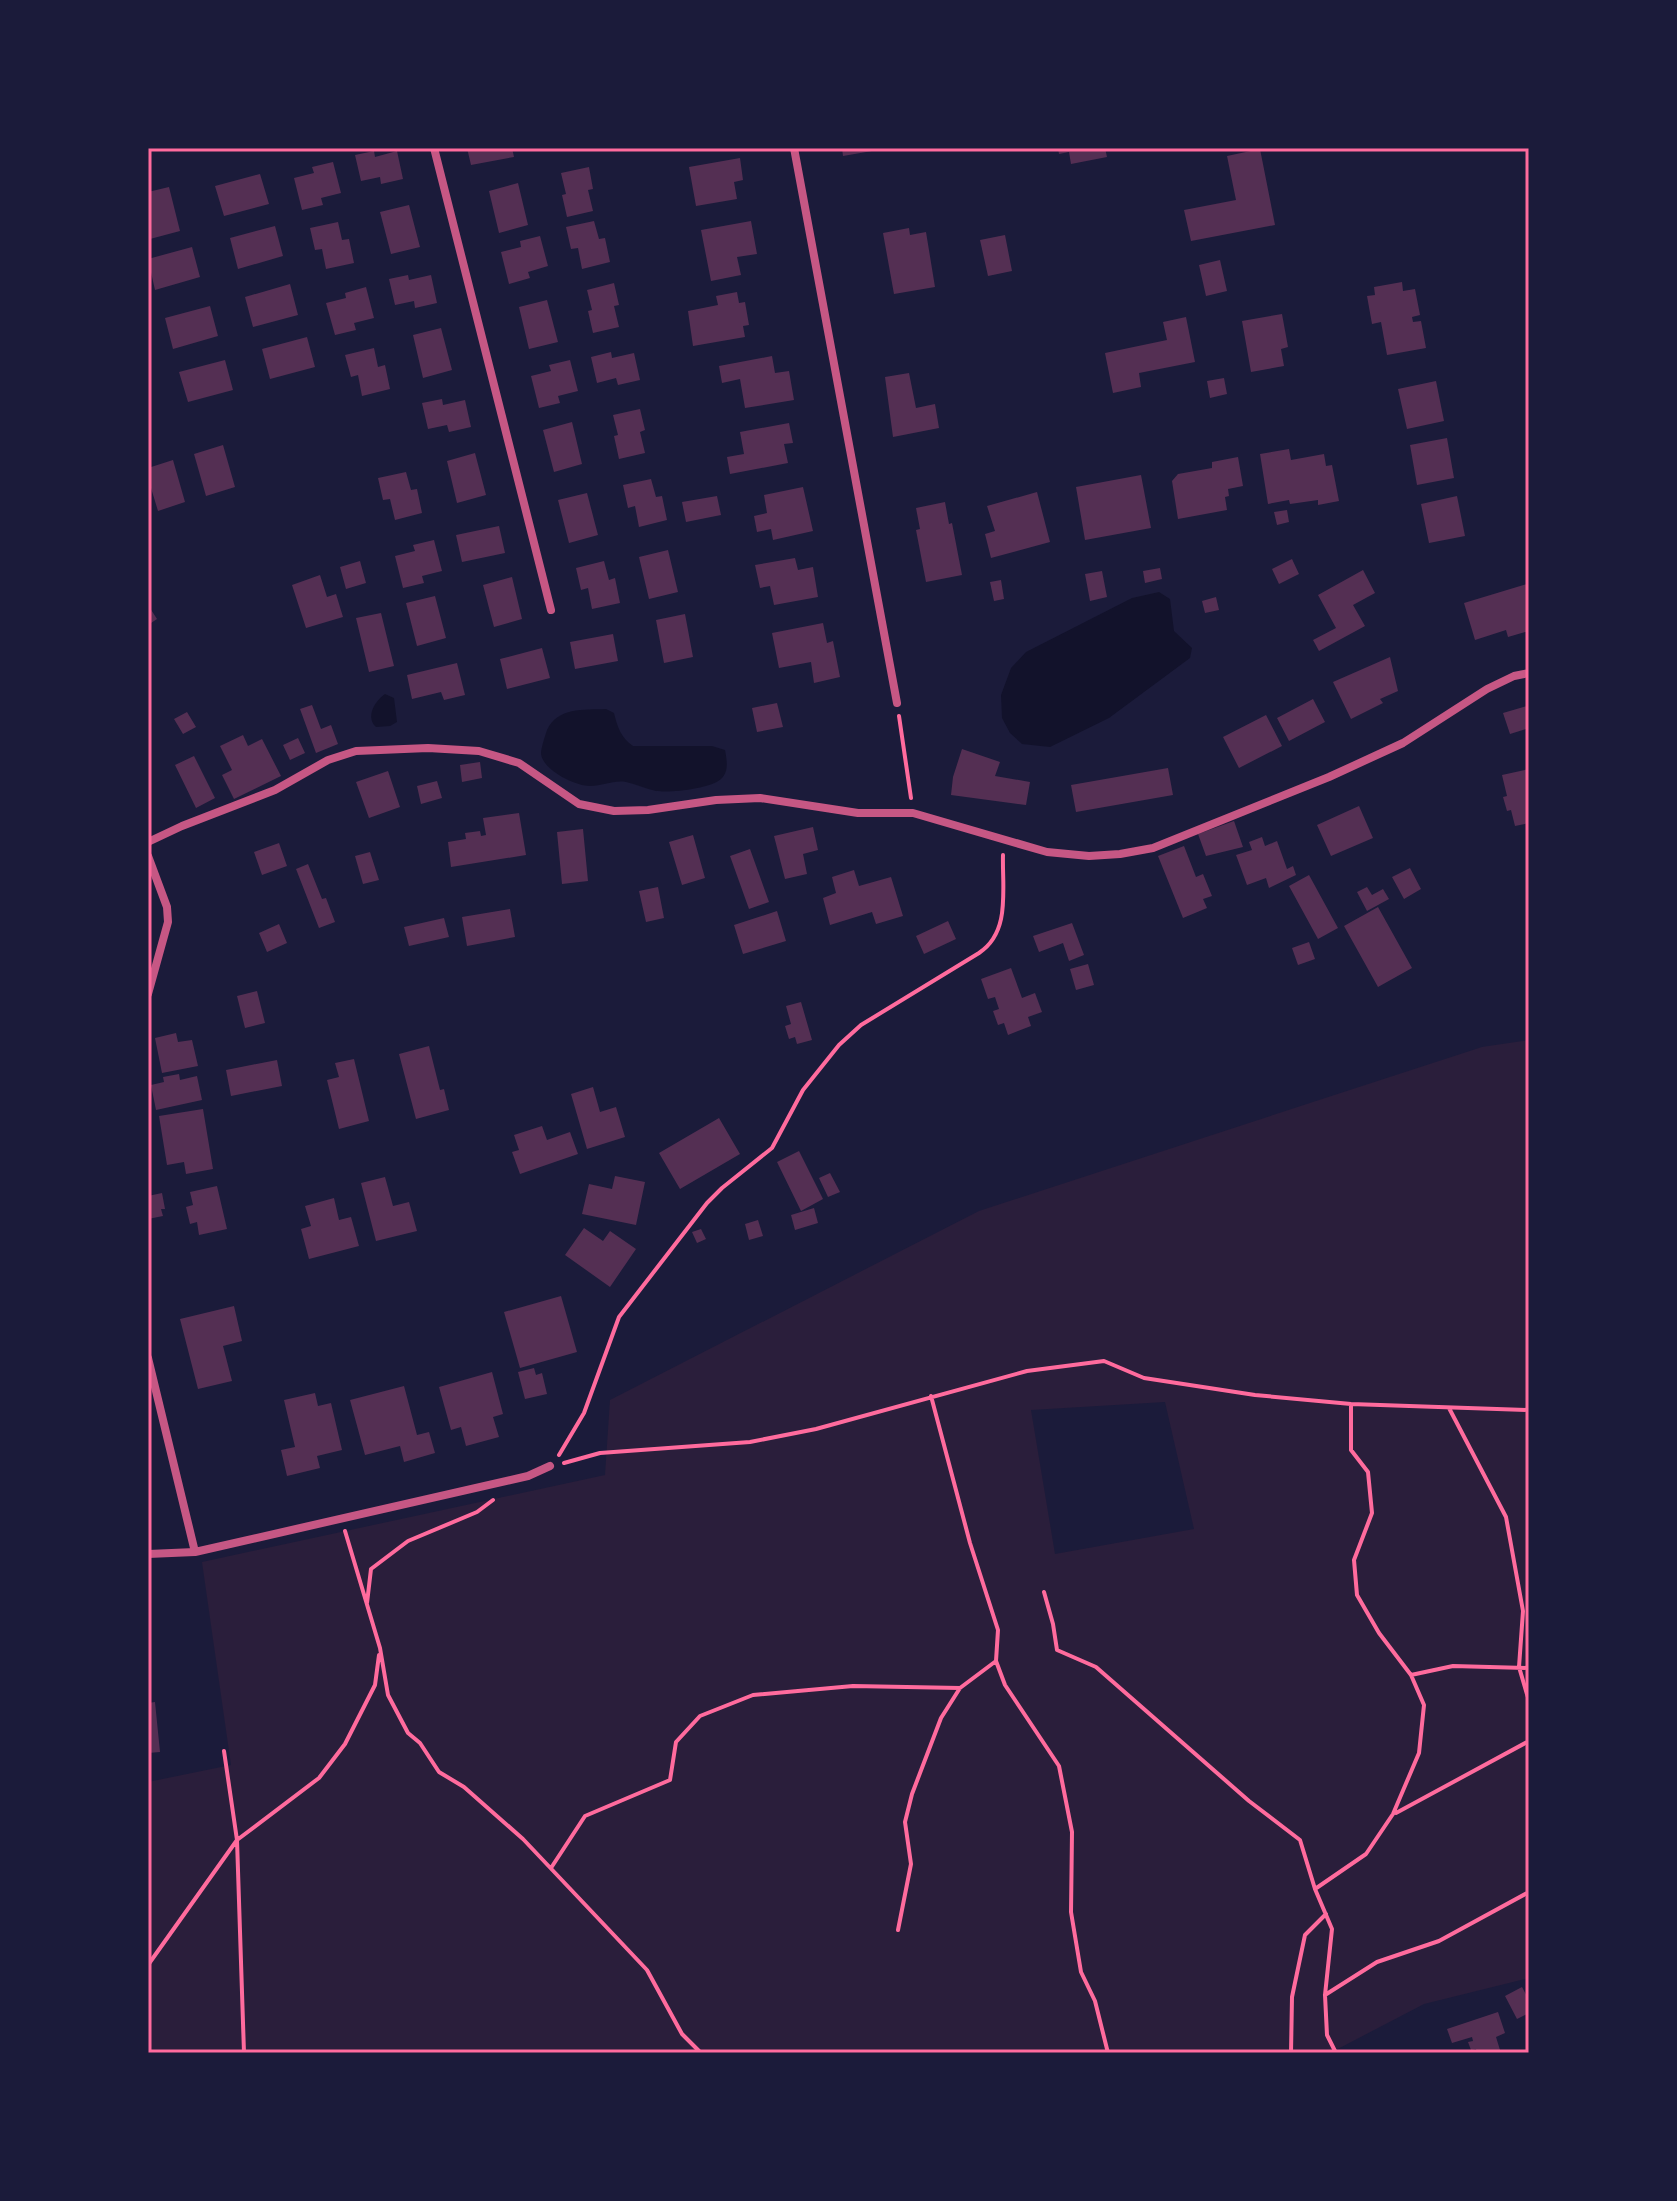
<svg xmlns="http://www.w3.org/2000/svg" width="1677" height="2201" font-family="'Archivo Narrow',sans-serif">
<style>
.green{fill:#2a1e3b;fill-rule:evenodd}
.water{fill:#12122b}
.building{fill:#542f53}
.lines{fill:none;stroke-linecap:round;stroke-linejoin:round}
.path{stroke:#ff6b9d;stroke-width:4}
.minor{stroke:#c65784;stroke-width:8}
.neatline{fill:none;stroke:#ff6b9d;stroke-width:3}
</style>
<rect width="100%" height="100%" fill="#1b1b3a"/>
<path class="green" d="M1529,1040V1978L1424,2004L1330,2053H148V1782L231,1765L202,1562L605,1475L610,1400L979,1211L1482,1047ZM1165,1402L1194,1529L1055,1554L1031,1410Z"/>
<path class="water" d="M1159,592L1170,599L1174,631L1192,648L1190,658L1109,718L1050,747L1022,744L1010,733L1002,718L1001,695L1011,668L1026,652L1132,598Z
M385,694L394,698L397,722L390,726L376,727C365,717 375,701 385,694Z
M606,709L614,713C617,726 621,738 633,746H712L725,750C727,760 729,772 721,779C710,789 670,793 656,791C646,789 636,784 626,782C613,780 603,786 590,786C575,786 543,770 541,754C541,748 545,736 547,730C558,707 583,710 606,709Z"/>
<path class="building" d="M467,148H512L514,157L471,165Z
M842,148H871L872,151L843,156Z
M1058,148H1105L1107,157L1071,164L1069,152L1059,154Z
M1260,149L1275,225L1191,241L1184,210L1236,200L1227,156Z
M374,151L375,157L397,151L403,179L381,184L380,177L361,181L355,155Z
M740,158L743,180L734,182L737,199L696,206L689,167Z
M333,162L341,193L321,198L323,205L302,210L294,178L314,173L312,167Z
M589,167L593,189L588,190L593,211L567,217L562,195L566,194L561,173Z
M260,174L269,204L224,216L215,186Z
M518,183L528,225L499,233L489,191Z
M169,187L180,231L150,239L148,192Z
M409,205L420,247L391,254L380,212Z
M594,221L599,239L605,238L610,262L582,269L578,248L571,249L566,227Z
M751,221L757,254L737,257L741,275L711,281L701,230Z
M338,222L342,240L349,239L354,263L326,269L322,249L315,250L310,228Z
M275,226L283,256L238,269L230,238Z
M909,228L910,235L926,232L935,287L894,294L883,233Z
M1005,235L1012,271L988,276L980,240Z
M540,236L548,266L528,272L530,278L509,284L501,252L521,247L520,241Z
M192,247L200,277L155,290L148,259Z
M1220,260L1227,291L1206,296L1199,265Z
M408,275L409,280L431,275L437,303L415,308L414,301L395,305L389,279Z
M1402,282L1403,291L1415,289L1420,315L1412,317L1413,322L1421,321L1426,348L1387,355L1381,322L1372,324L1367,296L1375,295L1374,287Z
M614,283L619,305L614,306L619,327L593,333L588,311L592,310L587,290Z
M290,284L298,315L253,327L245,297Z
M366,287L374,318L354,323L356,330L335,335L326,303L346,298L345,293Z
M737,292L739,303L745,302L749,325L743,326L745,337L693,346L688,311L718,305L716,296Z
M547,300L558,342L529,349L519,307Z
M210,306L218,336L173,349L165,318Z
M1282,314L1288,347L1281,349L1284,366L1251,372L1242,321Z
M1186,317L1195,362L1139,373L1141,387L1113,393L1105,353L1167,340L1163,322Z
M441,328L452,370L423,378L413,335Z
M307,337L315,367L270,379L262,349Z
M374,348L378,367L385,365L390,389L362,396L358,375L351,377L345,355Z
M611,352L612,358L634,353L640,380L618,385L616,378L597,383L591,357Z
M772,356L775,373L789,371L794,400L745,408L740,379L722,383L719,366Z
M225,360L233,390L188,402L179,372Z
M570,360L578,391L558,396L560,403L539,408L531,376L551,371L549,365Z
M909,373L916,408L935,404L939,428L893,437L885,377Z
M1224,378L1227,394L1210,398L1207,381Z
M1436,381L1444,421L1407,429L1398,389Z
M442,399L443,405L465,400L471,427L449,432L447,425L428,429L422,403Z
M640,409L645,430L640,432L645,453L619,459L614,436L618,435L613,415Z
M572,422L582,464L554,472L543,430Z
M789,423L793,443L784,444L788,463L730,474L727,457L744,454L740,432Z
M1447,438L1454,478L1417,485L1410,445Z
M223,445L235,487L206,496L194,454Z
M1289,449L1291,460L1324,454L1326,466L1332,465L1339,501L1318,505V500L1290,504L1289,500L1268,504L1260,454Z
M475,453L486,495L457,503L447,461Z
M1238,457L1243,486L1228,489L1229,496L1225,497L1227,510L1178,519L1172,481L1178,474L1212,468V462Z
M173,460L185,502L158,511L148,478V468Z
M406,472L411,490L417,489L422,513L395,520L390,499L383,500L378,478Z
M1141,475L1151,528L1085,540L1076,487Z
M651,479L656,497L662,496L667,520L639,527L635,506L628,508L623,485Z
M803,487L813,531L773,540L771,529L757,532L754,516L767,513L764,495Z
M1037,492L1050,542L991,558L985,534L995,531L987,506Z
M587,493L598,535L569,543L558,500Z
M717,496L721,515L686,522L682,502Z
M1457,496L1465,536L1429,543L1421,504Z
M945,502L949,524L952,523L962,575L926,582L916,530L920,529L916,508Z
M1287,510L1289,522L1277,525L1274,512Z
M499,526L505,553L462,562L456,535Z
M434,540L442,571L422,576L424,583L403,588L395,556L415,551L413,545Z
M668,550L678,592L649,599L639,557Z
M795,558L798,570L813,567L818,597L774,605L770,586L760,588L755,565Z
M1292,559L1299,574L1279,584L1272,569Z
M360,561L366,583L346,589L340,567Z
M604,561L609,580L615,578L620,603L592,609L588,588L581,590L576,568Z
M1160,568L1162,579L1145,583L1143,571Z
M1363,570L1375,593L1353,605L1365,626L1319,651L1313,640L1336,628L1318,595Z
M1102,571L1107,597L1090,601L1085,574Z
M320,575L327,597L336,594L343,617L306,628L292,585Z
M512,577L522,619L494,627L483,585Z
M1001,580L1004,599L994,601L990,582Z
M1527,584L1529,631L1508,637L1506,630L1475,640L1464,603Z
M435,596L446,638L417,646L406,603Z
M1216,597L1219,610L1205,613L1202,601Z
M148,605L157,619L148,625Z
M381,613L394,666L369,672L356,618Z
M685,614L693,657L664,663L656,620Z
M823,623L827,643L833,641L840,677L814,683L811,662L779,668L772,633Z
M613,634L618,661L575,669L570,642Z
M542,648L550,678L507,689L500,659Z
M1390,657L1398,691L1380,699L1383,703L1351,719L1333,682Z
M457,663L465,695L444,700L441,692L412,699L407,675Z
M1313,699L1325,722L1289,741L1277,718Z
M777,703L783,727L757,732L752,708Z
M312,705L321,729L331,725L338,744L316,753L300,709Z
M1527,706L1529,728L1510,734L1503,713Z
M187,712L196,727L183,734L174,719Z
M1266,715L1282,746L1239,768L1223,737Z
M243,735L248,746L262,739L281,776L234,799L222,775L232,770L220,746Z
M298,738L305,753L290,760L283,745Z
M962,749L1000,762L995,776L1030,782L1026,805L951,795L953,777Z
M194,756L215,798L196,808L175,765Z
M480,762L482,778L462,782L460,765Z
M1168,768L1173,795L1076,812L1071,785Z
M1529,769V823L1515,826L1511,810L1507,811L1503,797L1507,796L1502,775Z
M388,771L400,807L369,818L356,782Z
M437,781L442,798L421,804L417,786Z
M1359,806L1373,838L1331,856L1317,825Z
M519,813L526,855L451,867L448,842L466,839L465,833L480,831L481,836L486,835L483,818Z
M1234,821L1243,847L1206,856L1198,834Z
M813,827L818,850L803,854L807,874L785,879L774,836Z
M583,829L588,881L562,884L557,832Z
M693,835L705,878L682,885L669,842Z
M1262,837L1265,846L1277,841L1287,869L1293,866L1296,875L1269,888L1266,878L1247,885L1236,855L1252,850L1249,842Z
M279,843L287,866L262,875L254,852Z
M1184,846L1196,877L1203,874L1212,896L1203,899L1207,908L1183,918L1158,856Z
M750,849L769,902L749,909L730,856Z
M370,852L379,880L363,884L355,856Z
M308,864L322,899L326,898L335,922L319,928L296,869Z
M1410,868L1421,889L1404,899L1392,877Z
M854,870L859,886L891,877L903,916L876,924L872,912L830,925L823,898L836,893L832,877Z
M1309,875L1338,928L1318,939L1289,886Z
M658,887L664,918L646,922L639,891Z
M1367,887L1372,895L1383,889L1389,899L1367,911L1357,892Z
M1378,907L1412,968L1378,987L1344,926Z
M510,909L515,937L467,946L462,917Z
M777,911L786,941L743,954L734,925Z
M444,918L449,937L409,946L404,927Z
M948,921L956,939L924,954L916,936Z
M1072,923L1084,955L1069,961L1063,943L1039,952L1033,936Z
M279,924L287,943L267,952L259,933Z
M1309,942L1315,959L1298,965L1292,948Z
M1088,964L1094,985L1076,990L1070,969Z
M1011,968L1022,998L1035,993L1042,1012L1028,1017L1031,1026L1008,1035L1004,1023L998,1025L993,1011L999,1009L995,997L988,999L981,979Z
M257,991L265,1023L245,1028L237,996Z
M801,1002L812,1040L797,1044L795,1037L789,1039L785,1026L791,1024L786,1006Z
M176,1033L178,1042L192,1040L198,1066L162,1073L155,1038Z
M429,1046L440,1090L444,1089L449,1110L416,1119L399,1054Z
M354,1059L369,1121L339,1129L327,1080L339,1077L335,1063Z
M277,1060L282,1086L231,1096L226,1070Z
M179,1074L180,1080L197,1076L202,1100L156,1110L151,1085L164,1082L163,1077Z
M593,1087L600,1112L616,1107L625,1137L587,1149L571,1094Z
M203,1109L213,1169L186,1174L184,1162L167,1165L159,1116Z
M719,1118L740,1154L680,1189L659,1153Z
M542,1126L547,1140L570,1132L578,1154L520,1174L512,1152L519,1150L514,1135Z
M799,1151L823,1199L801,1211L777,1162Z
M830,1173L840,1192L828,1197L819,1178Z
M615,1176L645,1182L636,1225L582,1214L589,1184L612,1189Z
M385,1177L393,1206L409,1202L417,1231L376,1241L361,1183Z
M217,1186L227,1229L199,1235L197,1222L190,1224L186,1207L193,1205L190,1192Z
M162,1193L165,1209H161L163,1216L148,1219V1196Z
M334,1198L339,1220L351,1217L359,1246L309,1259L301,1229L311,1226L305,1206Z
M814,1208L818,1223L795,1230L791,1215Z
M758,1220L763,1236L749,1240L745,1224Z
M584,1228L603,1241L610,1231L636,1249L610,1287L565,1255Z
M701,1229L706,1239L697,1243L692,1232Z
M561,1296L577,1352L520,1368L504,1312Z
M234,1306L242,1341L223,1346L232,1381L198,1389L180,1319Z
M534,1368L536,1375L542,1373L547,1394L525,1399L518,1372Z
M492,1372L503,1414L493,1417L499,1437L466,1446L461,1427L451,1430L439,1387Z
M404,1386L417,1435L429,1432L435,1453L404,1462L400,1446L365,1455L350,1400Z
M315,1393L318,1406L331,1403L342,1450L317,1456L320,1468L287,1476L281,1450L295,1447L284,1400Z
M155,1702L160,1752L148,1753V1703Z
M1522,1987L1529,2000V2013L1517,2019L1505,1996Z
M1498,2012L1505,2033L1496,2037L1500,2050L1477,2053L1476,2049L1471,2050L1468,2042L1473,2041L1472,2037L1452,2043L1447,2029Z"/>
<g class="lines">
<path class="path" d="M899,716L911,798
M931,1396L970,1543L998,1630L996,1661L1005,1685L1059,1766L1072,1832L1071,1912L1081,1972L1095,2001L1108,2053
M1449,1408L1506,1517L1523,1611L1519,1667L1529,1701
M559,1455L584,1413L619,1317L707,1203L722,1188L772,1148L803,1090L839,1045L861,1025L979,953C1011,932 1002,889 1003,855
M564,1463L600,1453L750,1442L816,1429L1027,1371L1104,1361L1144,1378L1255,1395L1351,1404L1529,1410
M345,1531L380,1648L388,1695L408,1733L420,1743L439,1772L464,1787L523,1839L647,1970L682,2034L701,2053
M1044,1592L1053,1624L1057,1650L1096,1667L1249,1801L1300,1840L1315,1889L1332,1929L1325,1995L1327,2035L1336,2053
M367,1603L371,1569L408,1541L477,1512L493,1500
M1411,1675L1453,1666L1529,1668
M224,1751L237,1840L244,2053
M1396,1813L1529,1741
M551,1868L585,1816L670,1780L676,1742L700,1716L753,1695L853,1686L960,1688
M1315,1889L1366,1854L1393,1814L1419,1753L1424,1705L1411,1675L1379,1633L1357,1595L1354,1560L1372,1513L1368,1472L1351,1450V1405
M898,1930L911,1864L905,1822L912,1794L941,1718L960,1688L996,1661
M148,1965L237,1840L319,1778L345,1744L375,1685L379,1655
M1325,1995L1377,1962L1439,1941L1529,1892
M1291,2053L1292,1997L1305,1935L1326,1914"/>
<path class="minor" d="M434,148L551,610
M794,148L897,703
M148,842L182,826L275,790L328,760L356,751L428,748L479,751L519,763L579,804L614,811L648,810L716,800L760,798L858,813H913L1047,852L1089,856L1120,854L1153,848L1329,777L1403,743L1487,689L1514,676L1529,673
M148,856L167,907L168,922L148,994
M148,1358L195,1552
M148,1554L195,1552L528,1476L550,1466"/>
</g>
<rect width="1677" height="2201" fill="none" stroke="#1b1b3a" stroke-width="300"/>
<rect x="150" y="150" width="1377" height="1901" class="neatline"/>
</svg>
